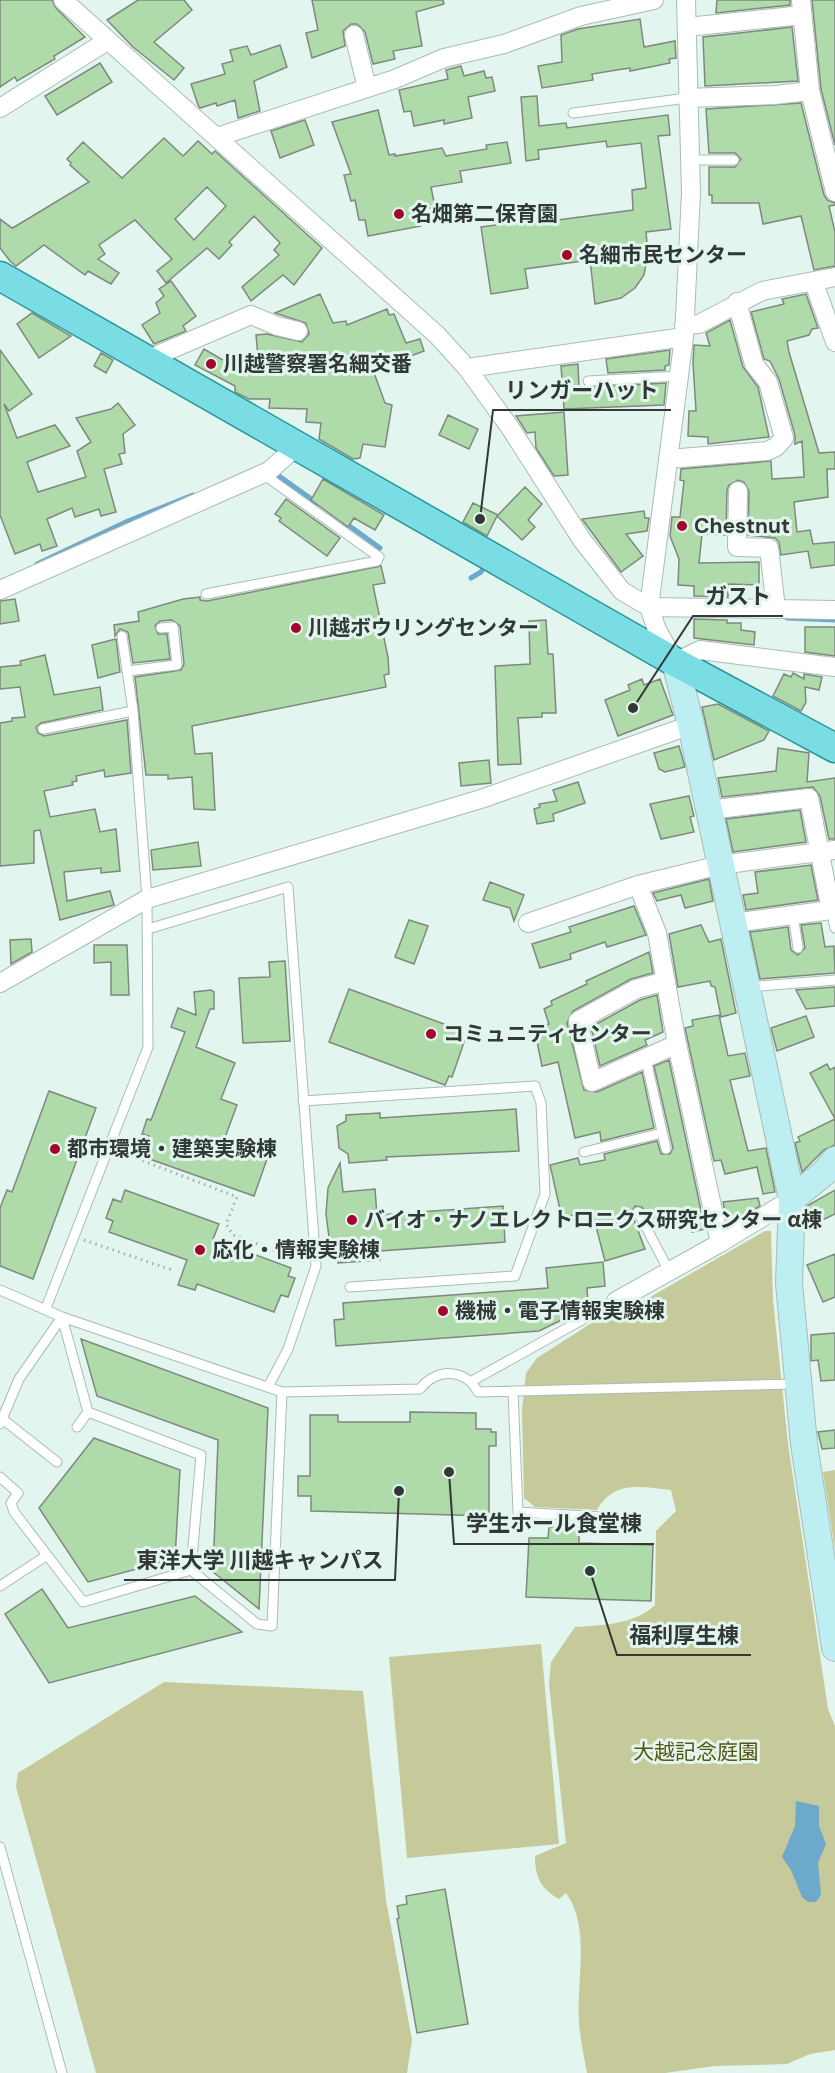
<svg xmlns="http://www.w3.org/2000/svg" width="835" height="2073" font-family="'DM Sans','Noto Sans JP',sans-serif">
<style>
.green{fill:#c6c999}
.water{fill:#6ca9cb}
.lines{fill:none;stroke-linecap:round;stroke-linejoin:round}
.stream{stroke:#6ca9cb;stroke-width:5}
.building{fill:#afdaa9;stroke:#7f897d;stroke-width:1.5;fill-rule:evenodd}
.lane-casing{stroke:#aabcb5;stroke-width:11}
.street-casing{stroke:#aabcb5;stroke-width:20}
.secondary-casing{stroke:#aabcb5;stroke-width:28}
.primary-casing{stroke:#27949b;stroke-width:31}
.path{stroke:#a2b0ab;stroke-width:3;stroke-dasharray:1.5 4.5;stroke-linecap:butt}
.lane{stroke:#fff;stroke-width:9}
.street{stroke:#fff;stroke-width:18}
.secondary{stroke:#bceef2;stroke-width:26}
.primary{stroke:#7adde4;stroke-width:28}
.poi-dot{fill:#a3052d;stroke:#e2f5ee;stroke-width:2}
.labels{text-anchor:middle;dominant-baseline:central;stroke-width:6;stroke-linejoin:round;paint-order:stroke}
.poi-label{font-size:21px;font-weight:bold;fill:#313836;stroke:#e2f5ee;text-anchor:start}
.park-label{font-size:21px;fill:#565812;stroke:#e2f5ee}
.leader{fill:none;stroke:#313836;stroke-width:2}
.callout-dot{fill:#313836;stroke:#e2f5ee;stroke-width:2}
.callout-label{font-size:22px;text-anchor:middle;font-weight:bold;fill:#313836;stroke:#e2f5ee;stroke-width:6;stroke-linejoin:round;paint-order:stroke}
</style>
<rect width="100%" height="100%" fill="#e2f5ee"/>
<path class="green" d="M765,1231H771L773,1300L788,1444L828,1709L835,1726V2050L810,2054L787,2064L715,2066L665,2073H587C584,2056 580,2039 579,2022C576,1982 591,1927 566,1893L559,1899C541,1889 535,1877 535,1856L566,1843L549,1684L551,1662L575,1627C603,1625 634,1625 655,1605L656,1531L676,1511L671,1490C641,1487 614,1480 597,1510L535,1507L524,1498L522,1410L526,1373L537,1358L590,1324L619,1315Z
M835,1470V1550L823,1472Z
M541,1644L559,1844L407,1858L389,1657Z
M164,1682L363,1691L386,1900L412,2040L407,2073H96L16,1787L18,1773Z"/>
<path class="water" d="M796,1801L819,1806V1826L826,1844L818,1863L821,1895L816,1902H808L802,1897L791,1870L782,1857L795,1826Z"/>
<g class="lines">
<path class="stream" d="M279,476L317,503
M344,522L380,548
M37,564L128,521L193,495
M471,578L481,572L486,563
M787,618L835,620"/>
</g>
<path class="building" d="M0,0H52L56,8L85,37L54,56L55,59L17,81L15,77L0,87Z
M138,0H184L192,10L154,42L184,68L174,80L133,47L107,20Z
M312,0H443L444,4L416,12L422,46L393,51L395,59L373,64L365,32L357,24H351L343,31L345,46L312,58L306,33L318,30Z
M717,0H790V5L716,13Z
M812,0H835V145L821,89Z
M640,19L644,47L675,41L676,58L669,59L670,63L630,71V68L623,69L592,74L593,80L542,88L538,66L562,62L561,35L578,29Z
M792,27L798,81L705,86L703,37Z
M280,45L287,67L254,81L260,111L238,118L235,100L217,106L216,103L200,108L198,105L191,84L225,74L222,64L233,61L230,50L247,46L251,55Z
M100,63L112,82L57,115L45,96Z
M461,66L464,76L484,71L486,78L492,77L495,91L468,97L472,118L444,124V120L414,126L411,111L404,112L399,90L448,79L446,70Z
M537,96L539,126L566,123L567,128L668,115L670,135L658,136L671,229L646,232L648,253L644,275L635,288L621,298L595,304L590,260L525,269L528,288L491,294L481,227L519,222L520,225L633,210L632,190L646,188L641,143L607,147L606,141L538,150L539,159L526,161L521,97Z
M801,103L824,195L827,200L835,203V205L829,206L835,232V266L814,270L801,216L763,224L759,203H712V195H709V167H735L741,159L735,153H709L706,109Z
M378,110L389,155L395,154V156L442,148L446,156L487,149L486,145L507,142L511,163L460,171L462,182L431,187L435,207L418,210L421,226L368,236L365,220H359L355,200L351,201L344,175L351,174L332,122Z
M305,120L314,145L280,158L271,131Z
M164,138L183,156L198,141L212,154L215,151L322,248L294,285L283,275L251,301L242,287L279,255L274,250L280,243L254,216L229,242L232,245L219,259L207,248L166,283L157,271L172,259L135,220L99,245L105,254L98,259L119,273L111,284L88,271L85,275L44,245L16,266L10,261L0,248V219L12,228L16,226L89,182L70,165L71,163L67,159L83,142L122,178ZM207,187L226,206L194,240L175,219Z
M171,281L196,316L183,326L186,331L154,344L142,325L160,313L156,303L164,296L159,289Z
M320,294L333,323L346,321L347,325L387,309L389,315L394,314L406,343L420,339L424,351L373,370L385,403L392,405L385,447L363,444L360,458L353,459L319,439L321,423L306,422L307,409L269,408L270,399H249L235,392V386L195,365L204,349L223,360L258,357L256,335L267,334L302,342L309,334L306,323L275,313Z
M806,294L818,328L812,329L809,335L787,341L789,352L819,453L835,452V469H827L828,497L794,502L797,532L810,530L813,544L835,542V565L811,568L808,551L781,555L779,542L775,538L748,535L749,491L744,482L738,480L729,485L727,490L726,535L702,534L699,563L759,562V585L728,584V597L694,596V586L678,585L679,559L670,536L672,517H680L684,481L680,480L681,469L771,461L772,479L804,477L802,441L795,444V435L779,379L770,361L764,359L751,312L784,304L782,299Z
M32,313L71,336L39,358L17,324Z
M730,320L743,367L758,387L769,437L708,444V437L688,436L689,411H696L693,363L694,345L710,346L706,333Z
M0,350L32,394L9,411L4,404L17,438L55,425L70,446L27,462L38,492L86,477L77,451L91,442L76,418L111,409L118,403L135,425L123,434L125,453L119,454L122,464L104,469L116,512L101,516L99,509L75,517L72,508L47,519L57,546L42,551L40,544L15,554L0,515Z
M670,350L669,365L665,366V370L608,373L606,359Z
M101,353L113,360L106,373L94,366Z
M578,364L579,388L666,383L664,405L564,409L561,366Z
M564,412L568,475L554,476L536,448L535,432L527,433L516,416Z
M448,415L478,429L469,449L439,435Z
M323,479L384,515L375,530L354,518L348,527L311,500Z
M525,487L542,504L528,520L535,527L522,540L497,516L487,536L463,522L473,503L498,515Z
M286,499L340,538L327,556L279,521L281,518L275,514Z
M644,511L645,518H649L647,531L626,534L643,556L621,572L582,519Z
M381,566L385,583L373,585L388,657L389,674L384,675L386,687L192,726L195,754L212,753L215,810L194,809L192,777L168,779V775H146L135,677L181,670L184,664L180,626L172,620L160,621L155,626L158,634H167L170,659L133,663L128,632L120,629L115,636L114,625L139,621L138,612L183,599L200,597V600L207,601Z
M15,599L19,621L0,624V601Z
M694,619L727,620V623H741V630L755,632L754,645L694,638Z
M546,620L548,654H553L556,713H542V717L518,718L521,764L498,765L495,666L530,664L529,621Z
M805,627H835V656L805,652Z
M116,639L120,672L98,678L92,645Z
M45,655L54,695L100,687L103,710L41,723L36,727L38,733L44,736L127,720L131,773L105,777L104,770L76,776L77,781L72,782L73,785L44,791L50,817L95,809L100,832L116,829L120,871L101,873V868L64,872L67,901L110,891L114,905L60,920L40,830L34,831V863L0,866V723L12,721V718L25,717L20,687L0,689V667L21,665L20,661Z
M793,673L804,679V674L822,677L819,690L805,687L806,702L801,711L773,696L784,674L791,677Z
M642,679L644,685L660,679L673,715L618,736L605,700L630,690L628,685Z
M718,704L769,731L764,740L714,760L702,707Z
M679,746L685,767L665,772L659,769L654,753Z
M778,748L809,753L807,782L835,778V839H829L820,796L813,787L722,797L718,778L776,771Z
M489,760L491,783L461,786L459,763Z
M578,782L585,803L553,814L554,821L537,824L534,809L540,807L539,804L557,801L553,790Z
M689,796L694,816L690,817L694,832L661,839L650,804Z
M800,810L806,842L733,852L726,819Z
M198,842L201,866L153,870L151,850Z
M811,865L818,900L746,910L743,895L758,893L755,872Z
M709,879L713,901L685,908L681,895L657,901L653,893Z
M490,882L524,895L514,921L510,908L483,900Z
M634,906L646,935L607,947L605,942L570,954L571,959L540,968L532,944L571,932L569,927Z
M409,920L428,926L414,964L395,957Z
M821,923L825,947L834,946L835,973L760,979L750,932L788,927L791,950L798,955L805,948L801,925Z
M701,925L709,942L721,939L736,1013L721,1017L715,987L711,986L710,981L678,987L669,934Z
M31,939L32,952L11,964L10,940Z
M94,945H127L129,995H111V962L94,963Z
M649,952L653,973L631,979L573,1011L567,1023L584,1090L597,1092L642,1072L654,1128L601,1141L600,1132L575,1138L558,1062L542,1066L534,1027L549,1024L544,1009L552,1005L551,1001L587,984L586,981Z
M285,961L290,1041L243,1043L239,978L270,977L269,962Z
M835,987V1006L806,1009L796,990Z
M349,989L463,1031L461,1037L465,1039L460,1054L452,1077L449,1076L445,1085L329,1042Z
M211,990L214,992V1009H210L196,1047L235,1063L221,1099L237,1105L223,1143L267,1159L254,1196L141,1156L149,1136L142,1134L147,1119L151,1120L185,1032L171,1027L178,1008L196,1015L194,992Z
M657,995L663,1032L645,1040L647,1045L600,1066L591,1027L640,1000Z
M719,1015L728,1056L745,1053L750,1076L730,1080L748,1151L766,1148L775,1192L763,1194L757,1167L725,1174L721,1160L714,1161L685,1028L693,1026L692,1020Z
M806,1016L814,1037L777,1051L771,1028Z
M669,1060L705,1229L692,1232L687,1211L649,1219L642,1207L635,1206L631,1212L645,1249L605,1261L592,1211L562,1218L550,1165L578,1158L580,1165L605,1160L604,1154L657,1141L661,1154H670L673,1148L654,1066Z
M827,1064L830,1070L835,1067V1145L824,1150L802,1172L795,1143L800,1141L798,1137L835,1119L810,1073Z
M49,1091L96,1108L33,1279L0,1266V1208L7,1190L12,1192Z
M516,1109L519,1151L386,1157L387,1160L349,1163L348,1154L339,1148L337,1126L346,1121V1115L380,1113V1118Z
M340,1163L343,1192L375,1189L377,1215L503,1206L505,1242L380,1251V1260L338,1263L330,1245L326,1214L328,1188Z
M125,1190L219,1224L213,1239L291,1268L288,1276L295,1278L288,1297L281,1295L274,1312L197,1284L195,1290L178,1285L187,1260L109,1232L113,1221L106,1218L113,1199L121,1202Z
M835,1190V1214L810,1226L806,1221L807,1206Z
M758,1198L760,1206L727,1224L723,1202Z
M835,1254V1297L823,1302L807,1265Z
M603,1262L605,1286L587,1288L588,1303L572,1304V1315L539,1331L336,1346L334,1320L344,1319L343,1303L548,1288L546,1268Z
M835,1333V1380L821,1381L818,1360L811,1361V1335Z
M81,1339L268,1408L259,1609L213,1572L218,1440L97,1396Z
M410,1412L476,1413V1429H491V1432H496V1446H489V1516L311,1511V1496H298V1476H310V1415H338V1422H410Z
M835,1430V1448L822,1449L818,1432Z
M94,1438L180,1470L175,1559L88,1582L39,1508Z
M549,1527L579,1528V1543L653,1545L651,1601L526,1597L529,1538H548Z
M42,1589L68,1628L195,1596L242,1632L49,1683L5,1614Z
M445,1889L468,2024L417,2033L397,1919L399,1918L397,1906L407,1904L406,1896Z"/>
<g class="lines">
<defs>
<path id="lane" d="M573,113L687,98
M690,160H734
M588,381L679,376
M206,594L377,561L379,557L263,474
M127,671L177,665L173,627L161,628
M43,729L133,711
M831,910L835,928
M793,915L798,948
M148,929L288,887L316,1266L288,1349L268,1387
M748,987L835,980
M646,1060L666,1149
M303,1101L535,1086L541,1103L545,1194L515,1276L350,1287
M584,1152L662,1133
M638,1212L669,1271
M0,1290L62,1317L282,1392L420,1389C436,1368 465,1368 478,1392L796,1384
M46,1308L148,1047L147,899L133,711L122,636
M62,1317L88,1412L77,1427
M472,1381L616,1301
M513,1391L518,1512L604,1517
M0,1417L57,1462
M0,1424L19,1379L62,1317
M0,1477L18,1493L11,1503L14,1512L83,1602L191,1570L201,1455L88,1412
M191,1570L257,1624L272,1626L282,1392
M0,1586L46,1556
M0,1847L62,2073"/>
<path id="street" d="M63,0L437,335L467,368L511,429L582,540L622,591L649,607L835,610
M686,0L691,193L684,337L649,607L657,630L675,662L700,650L835,667
M801,0L810,91L835,192
M687,27L802,15
M354,35L367,88
M687,98L775,95L810,91
M0,108L107,41
M217,137L395,79L444,58L504,44L581,16L654,0
M814,283L835,342
M684,325L699,324L762,291L835,277
M146,360L251,315L277,326L298,331
M467,368L684,337
M668,459L767,451L776,447L784,438L768,382L754,364L737,302
M738,491L737,547L769,548L776,609
M0,590L269,471L296,447
M709,810L809,798L831,910L733,923
M638,885L657,933L677,1044L720,1243
M528,923L638,885L720,865L835,850
M666,981L636,989L578,1021L592,1082L677,1044
M0,983L147,899L481,799L691,725
M616,1301L720,1243L792,1199"/>
<path id="secondary" d="M675,662L691,725L792,1199L789,1283L804,1444L835,1648
M792,1199L824,1173L835,1160"/>
<path id="primary" d="M0,276L675,662L835,748"/>
</defs>
<use href="#lane" class="lane-casing"/>
<use href="#street" class="street-casing"/>
<use href="#secondary" class="secondary-casing"/>
<use href="#primary" class="primary-casing"/>
<path class="path" d="M120,1152L237,1197L226,1224L233,1235L304,1261
M84,1240L172,1270"/>
<use href="#lane" class="lane"/>
<use href="#street" class="street"/>
<use href="#secondary" class="secondary"/>
<use href="#primary" class="primary"/>
</g>
<g class="poi-dot">
<circle cx="399" cy="214" r="6"/>
<circle cx="567" cy="255" r="6"/>
<circle cx="211" cy="364" r="6"/>
<circle cx="682" cy="526" r="6"/>
<circle cx="296" cy="628" r="6"/>
<circle cx="431" cy="1034" r="6"/>
<circle cx="55" cy="1149" r="6"/>
<circle cx="352" cy="1220" r="6"/>
<circle cx="200" cy="1250" r="6"/>
<circle cx="443" cy="1311" r="6"/>
</g>
<g class="labels">
<g class="poi-label">
<text x="411" y="214">名畑第二保育園</text>
<text x="579" y="255">名細市民センター</text>
<text x="223" y="364">川越警察署名細交番</text>
<text x="694" y="526">Chestnut</text>
<text x="308" y="628">川越ボウリングセンター</text>
<text x="443" y="1034">コミュニティセンター</text>
<text x="67" y="1149">都市環境・建築実験棟</text>
<text x="364" y="1220">バイオ・ナノエレクトロニクス研究センター α棟</text>
<text x="212" y="1250">応化・情報実験棟</text>
<text x="455" y="1311">機械・電子情報実験棟</text>
</g>
<g class="park-label">
<text x="696" y="1752">大越記念庭園</text>
</g>
</g>
<path class="leader" d="M480 519L493 410H671M633 708L693 616H783M449 1472L454 1544H654M399 1491L395 1580H124M590 1571L617 1655H751"/>
<g class="callout-dot">
<circle cx="480" cy="519" r="6"/>
<circle cx="633" cy="708" r="6"/>
<circle cx="449" cy="1472" r="6"/>
<circle cx="399" cy="1491" r="6"/>
<circle cx="590" cy="1571" r="6"/>
</g>
<g class="callout-label">
<text x="582" y="398">リンガーハット</text>
<text x="738" y="604">ガスト</text>
<text x="554" y="1531">学生ホール食堂棟</text>
<text x="260" y="1568">東洋大学 川越キャンパス</text>
<text x="684" y="1643">福利厚生棟</text>
</g>
</svg>
